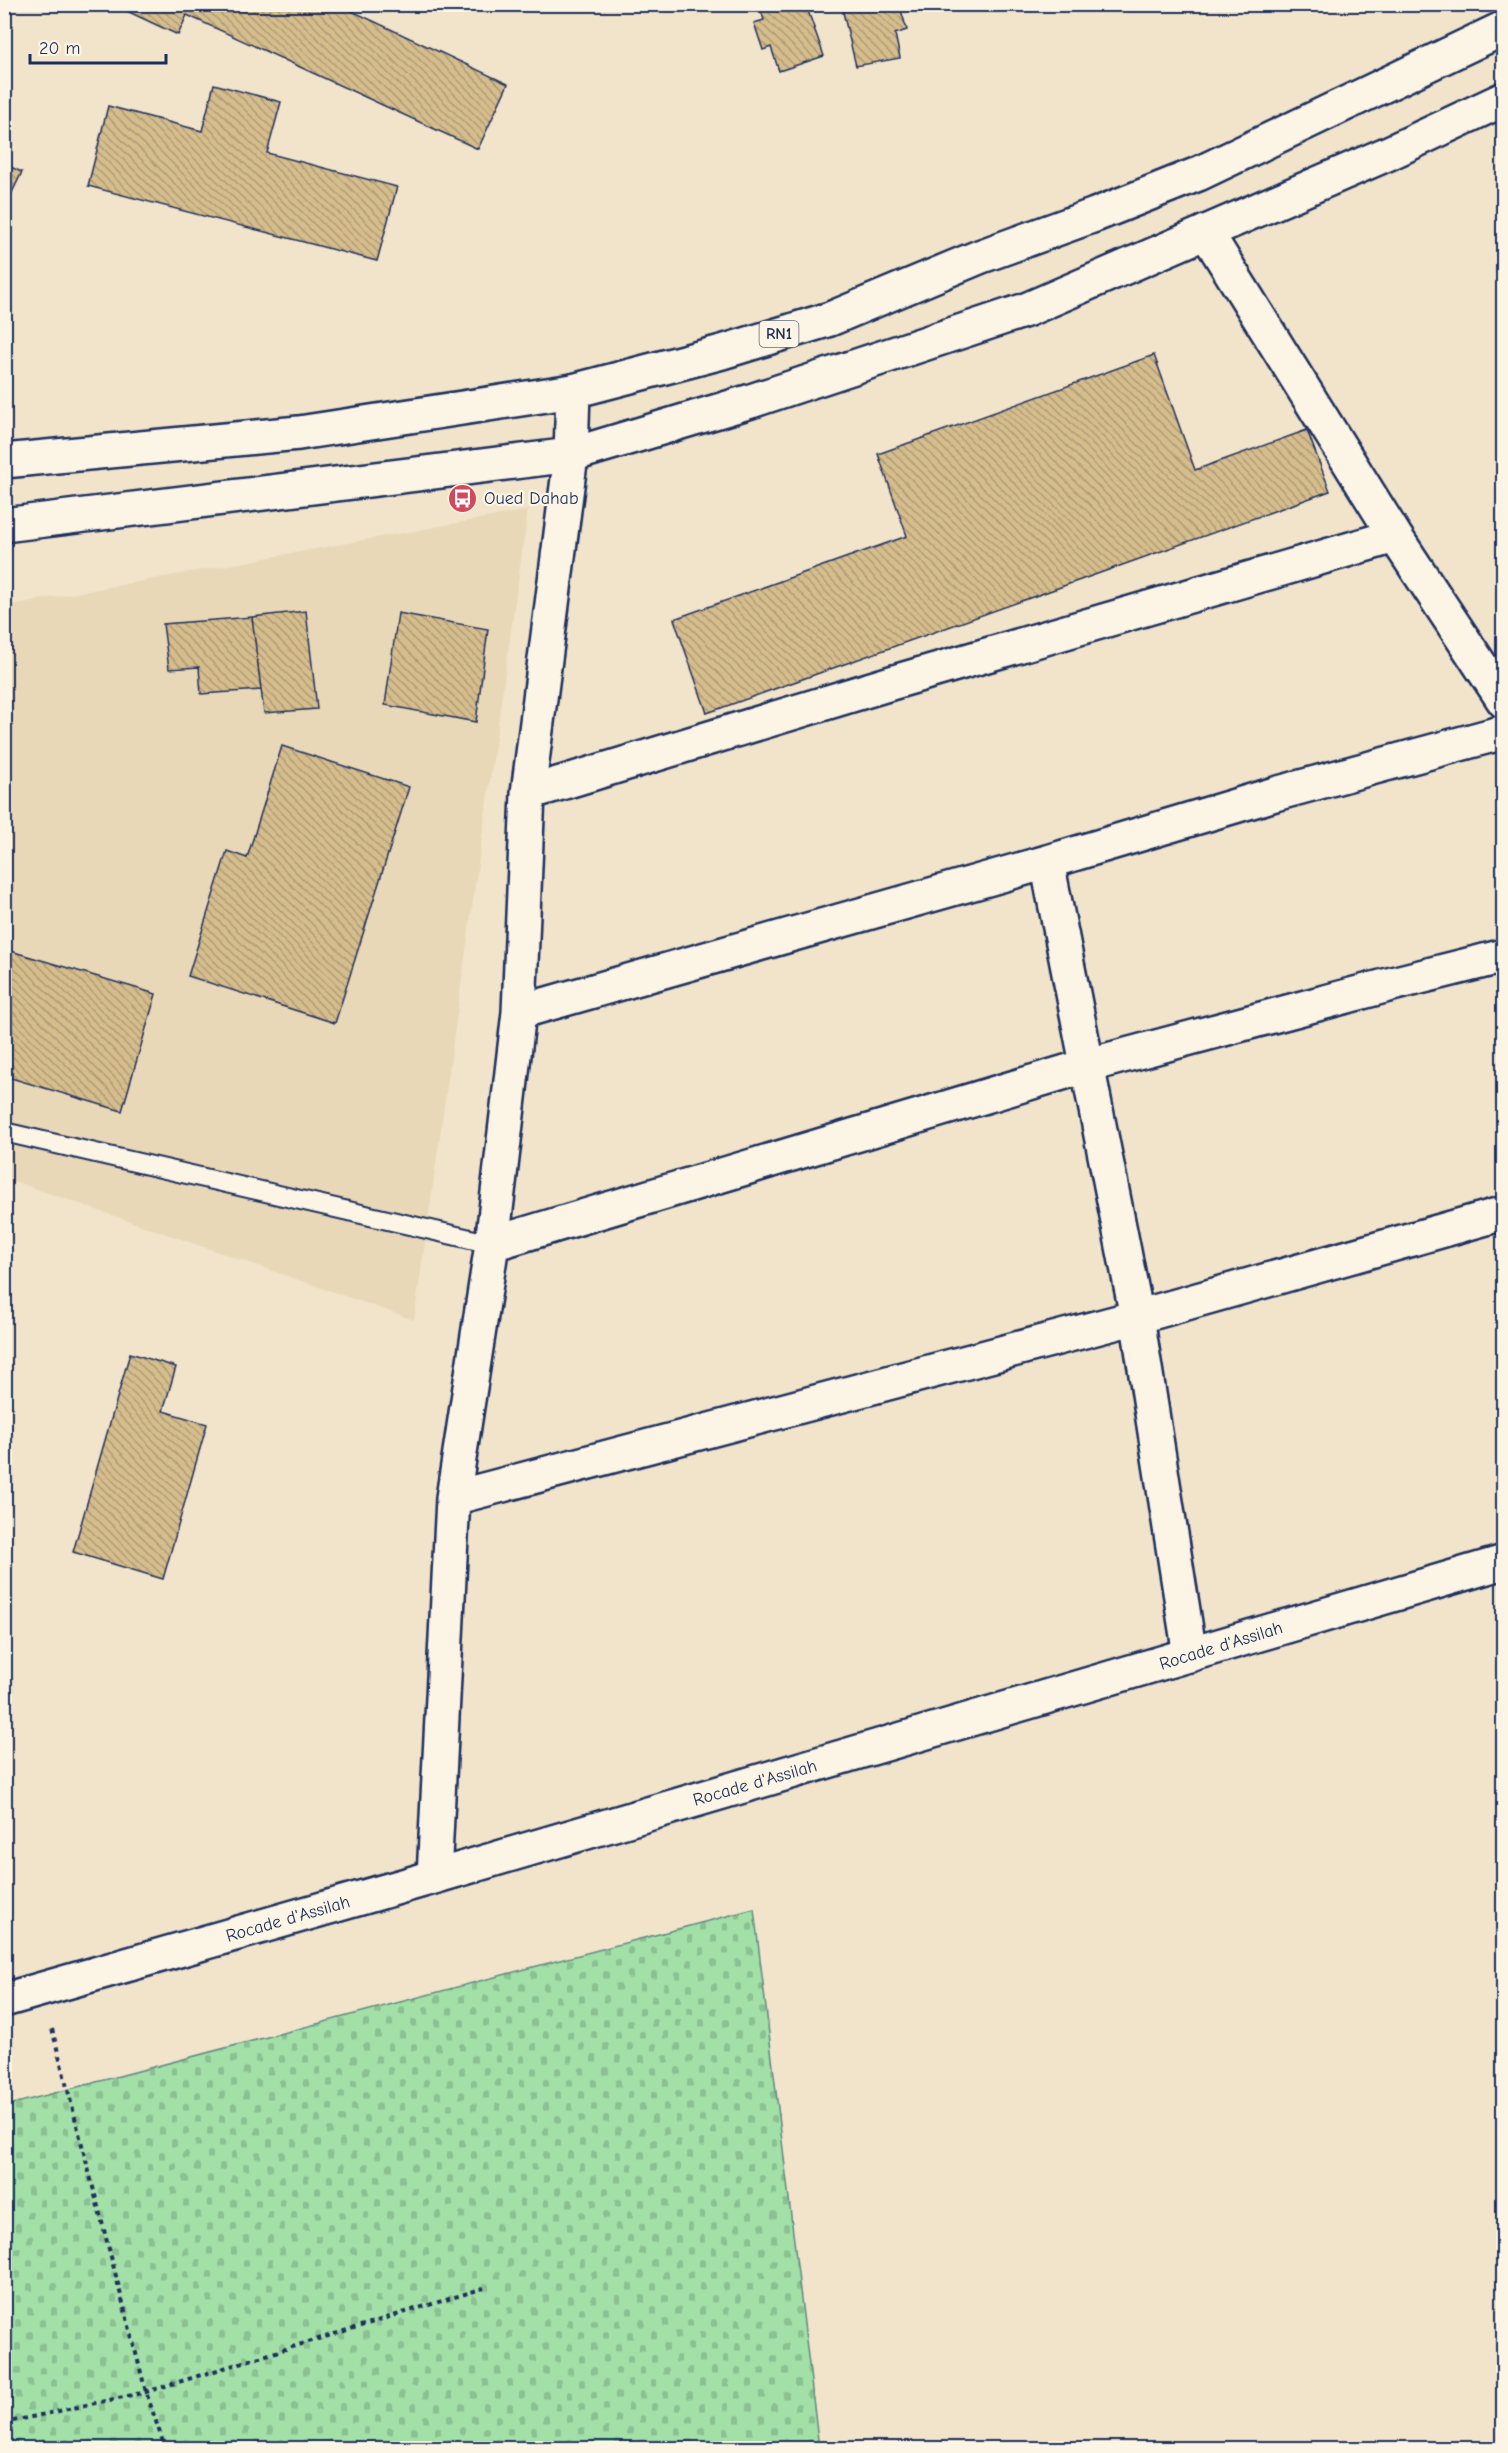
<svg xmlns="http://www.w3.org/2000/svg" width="1508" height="2453" font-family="'Comic Neue',sans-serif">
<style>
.built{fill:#e9d8b7}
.cemetery{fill:url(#cemetery-stones);stroke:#5e8882;stroke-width:1.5}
.building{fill:url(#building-back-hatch);stroke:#1b2f5e;stroke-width:1.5}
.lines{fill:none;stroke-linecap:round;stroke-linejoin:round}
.service-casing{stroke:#1b2f5e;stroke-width:22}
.minor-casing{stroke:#1b2f5e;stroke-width:38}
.tertiary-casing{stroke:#1b2f5e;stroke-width:38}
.primary-casing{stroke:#1b2f5e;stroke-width:38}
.path{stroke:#1b2f5e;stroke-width:4;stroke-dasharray:4.5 4.5;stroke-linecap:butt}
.service{stroke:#fcf5e5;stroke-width:18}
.minor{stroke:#fcf5e5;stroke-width:33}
.tertiary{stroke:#fcf5e5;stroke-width:33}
.primary{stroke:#fcf5e5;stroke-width:33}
.labels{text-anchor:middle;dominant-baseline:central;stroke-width:4.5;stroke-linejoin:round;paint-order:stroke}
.shield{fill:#fcf5e5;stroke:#5e6a86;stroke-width:1.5}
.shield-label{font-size:16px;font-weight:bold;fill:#1b2f5e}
.poi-label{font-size:18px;fill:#1b2f5e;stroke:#fcf5e5;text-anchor:start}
.street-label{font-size:18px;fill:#1b2f5e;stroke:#fcf5e5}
</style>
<defs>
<pattern id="cemetery-stones" width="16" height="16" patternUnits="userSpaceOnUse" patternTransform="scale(1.5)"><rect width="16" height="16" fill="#a2e0a7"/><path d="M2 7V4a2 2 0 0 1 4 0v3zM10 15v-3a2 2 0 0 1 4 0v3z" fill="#8bc092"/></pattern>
<pattern id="building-back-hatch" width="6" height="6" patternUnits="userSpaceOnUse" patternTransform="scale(1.5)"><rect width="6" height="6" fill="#d6bd8c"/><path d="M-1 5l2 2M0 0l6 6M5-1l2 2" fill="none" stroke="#ad9a76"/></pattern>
</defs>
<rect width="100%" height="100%" fill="#f1e4ca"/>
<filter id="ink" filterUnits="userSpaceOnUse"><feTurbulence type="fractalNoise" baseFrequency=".0167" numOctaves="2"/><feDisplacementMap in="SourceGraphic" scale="12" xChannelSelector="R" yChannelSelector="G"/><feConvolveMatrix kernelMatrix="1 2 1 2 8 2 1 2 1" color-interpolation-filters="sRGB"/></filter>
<g filter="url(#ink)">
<path class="built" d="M528,510L414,1320L5,1178V606Z"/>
<path class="cemetery" d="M754,1909L819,2448H5V2106Z"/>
<path class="building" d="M112,4H337L508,84L478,149L187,15L178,35Z
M759,4H817L807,8L824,56L779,71L771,47L763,50L754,23L764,20Z
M841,4H899L907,30L895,34L900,58L856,66Z
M214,84L281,102L267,153L397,187L377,261L88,186L108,106L202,131Z
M4,164L22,172L4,209Z
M1154,355L1195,470L1307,430L1330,491L707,713L674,619L907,536L878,454Z
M306,611L317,709L264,713L252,617Z
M398,613L488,629L476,722L385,705Z
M252,617L261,690L201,694L199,667L169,669L163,624Z
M282,746L409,787L335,1023L188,976L227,851L247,858Z
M4,949L156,994L122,1111L4,1076Z
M130,1353L176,1367L163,1411L207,1424L163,1579L73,1552Z"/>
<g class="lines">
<defs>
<path id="service" d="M4,1132L492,1244"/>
<path id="minor" d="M1206,232L1395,536L1504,701
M528,793L901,680L1395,536
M1047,862L1137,1317L1190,1655
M519,1012L1047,862L1275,794L1504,732
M492,1244L1089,1065L1396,983L1504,956
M453,1498L1137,1317L1504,1213
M434,1877L453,1498L492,1244L519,1012L528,793L571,455L573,391"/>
<path id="tertiary" d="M4,2000L434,1877L1504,1562"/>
<path id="primary" d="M4,461L299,433L573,391L722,352L830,319L979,257L1095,215L1198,174L1504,28
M4,525L571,455L751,401L1026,310L1389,153L1504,99"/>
</defs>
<use href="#service" class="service-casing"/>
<use href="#minor" class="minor-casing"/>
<use href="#tertiary" class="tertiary-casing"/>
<use href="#primary" class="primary-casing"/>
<path class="path" d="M52,2029L146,2392L165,2448
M4,2423L146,2392L484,2288"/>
<use href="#service" class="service"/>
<use href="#minor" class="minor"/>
<use href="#tertiary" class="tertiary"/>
<use href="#primary" class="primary"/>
</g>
</g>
<defs>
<symbol id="bus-disc" viewBox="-11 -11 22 22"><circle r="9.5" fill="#d1495b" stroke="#fcf5e5"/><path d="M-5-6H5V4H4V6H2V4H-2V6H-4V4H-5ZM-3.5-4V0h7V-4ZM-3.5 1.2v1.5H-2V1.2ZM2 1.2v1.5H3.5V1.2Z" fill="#fff"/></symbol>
</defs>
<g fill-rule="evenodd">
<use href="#bus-disc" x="446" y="482" width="33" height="33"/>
</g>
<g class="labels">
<rect class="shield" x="759.5" y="321" width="39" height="26" rx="4.5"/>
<g class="shield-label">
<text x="779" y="334">RN1</text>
</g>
<g class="poi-label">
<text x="484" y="498">Oued Dahab</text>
</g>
<g class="street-label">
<text transform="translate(1221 1646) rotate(-17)">Rocade d'Assilah</text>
<text transform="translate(755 1783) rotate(-16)">Rocade d'Assilah</text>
<text transform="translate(288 1919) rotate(-16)">Rocade d'Assilah</text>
</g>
</g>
<rect width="1508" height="2453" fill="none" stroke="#fcf5e5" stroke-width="24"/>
<rect x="12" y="12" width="1484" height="2429" fill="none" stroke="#1b2f5e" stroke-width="2" filter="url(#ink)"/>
<path d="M30 54v9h136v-9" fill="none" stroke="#1b2f5e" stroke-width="3"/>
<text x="39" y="54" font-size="18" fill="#1b2f5e" stroke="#fcf5e5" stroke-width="4.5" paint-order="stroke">20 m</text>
</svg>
